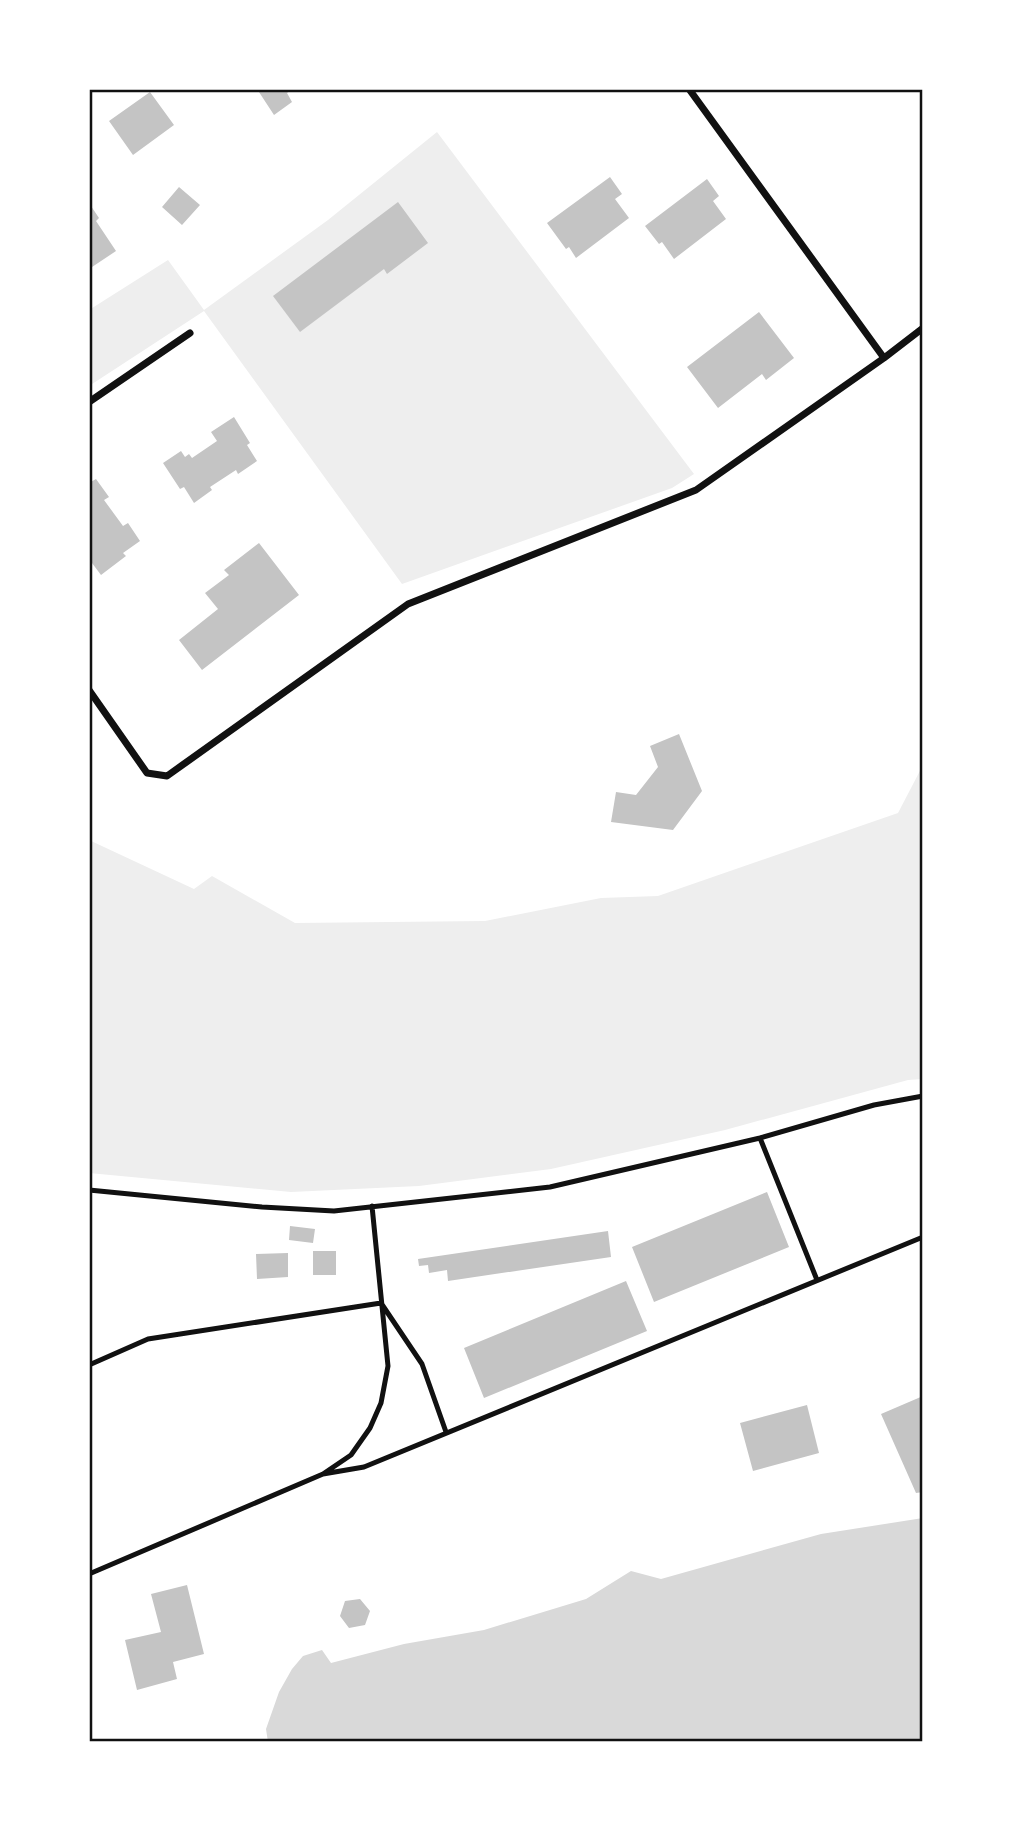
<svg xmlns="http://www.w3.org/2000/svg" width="1012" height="1831" font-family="'Roboto Serif',serif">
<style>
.green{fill:#eee}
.water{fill:#d9d9d9}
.building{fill:#c4c4c4}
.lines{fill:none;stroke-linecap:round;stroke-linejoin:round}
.service{stroke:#111;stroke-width:5}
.minor{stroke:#111;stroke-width:7}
.neatline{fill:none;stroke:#111;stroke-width:2.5}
</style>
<rect width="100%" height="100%" fill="#fff"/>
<path class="green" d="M437,132L694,474L672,488L402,584L204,311L89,386V310L168,260L204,310L328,220Z
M923,765V1079L908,1080L725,1130L551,1169L419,1186L291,1192L89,1173V840L194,889L212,876L295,923L485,921L601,898L658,896L898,813Z"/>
<path class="water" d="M923,1518V1742H268L266,1729L279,1692L292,1669L303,1656L322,1650L331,1663L404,1644L484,1630L586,1599L631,1571L661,1579L821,1534Z"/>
<path class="building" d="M257,89H292L287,93L292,102L274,115Z
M150,92L174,125L133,155L109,121Z
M610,177L622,194L615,199L629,218L576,258L569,247L566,249L547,223Z
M707,179L719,196L713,201L726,219L674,259L662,242L659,244L645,226Z
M179,187L200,205L182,225L162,207Z
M398,202L428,243L387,274L384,269L300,332L273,296Z
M89,203L99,218L96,221L116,251L89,269Z
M759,312L794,358L766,380L762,374L718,408L687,367Z
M234,417L250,443L247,445L257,461L238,474L236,470L210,487L212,490L194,503L184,487L180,489L163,463L181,451L185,457L189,454L192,458L217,441L211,432Z
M96,479L109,497L104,500L123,526L128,523L140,541L123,553L126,556L101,575L89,559V550L92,549L89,545V483Z
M259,543L299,595L202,670L179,640L218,609L205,593L229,575L224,570Z
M679,734L702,791L673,830L611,822L616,792L636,795L658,767L650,746Z
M767,1192L789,1247L654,1302L632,1247Z
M290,1226L315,1229L313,1243L289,1240Z
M608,1231L611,1257L448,1281L447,1270L429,1273L428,1265L419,1266L418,1259Z
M313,1251H336V1275H313Z
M288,1253V1277L257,1279L256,1254Z
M626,1281L647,1331L484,1398L464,1348Z
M923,1396V1492L916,1493L881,1414Z
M807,1405L819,1453L753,1471L740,1423Z
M187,1585L204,1654L173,1662L177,1679L137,1690L125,1640L161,1632L151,1594Z
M360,1599L370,1611L365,1625L349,1628L340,1616L345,1601Z"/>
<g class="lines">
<path class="service" d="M760,1138L817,1280
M89,1190L262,1207L334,1211L550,1187L760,1138L874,1105L923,1096
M89,1365L148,1339L381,1303L422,1364L446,1432
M323,1474L364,1467L923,1237
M89,1574L323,1474L351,1455L370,1428L381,1403L388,1366L372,1206"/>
<path class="minor" d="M689,89L884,358
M89,402L190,333
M89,690L147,773L167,776L408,604L696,490L884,358L923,328"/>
</g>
<rect width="1012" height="1831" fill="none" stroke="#ffffff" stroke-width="182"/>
<rect x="91" y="91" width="830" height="1649" class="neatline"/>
</svg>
